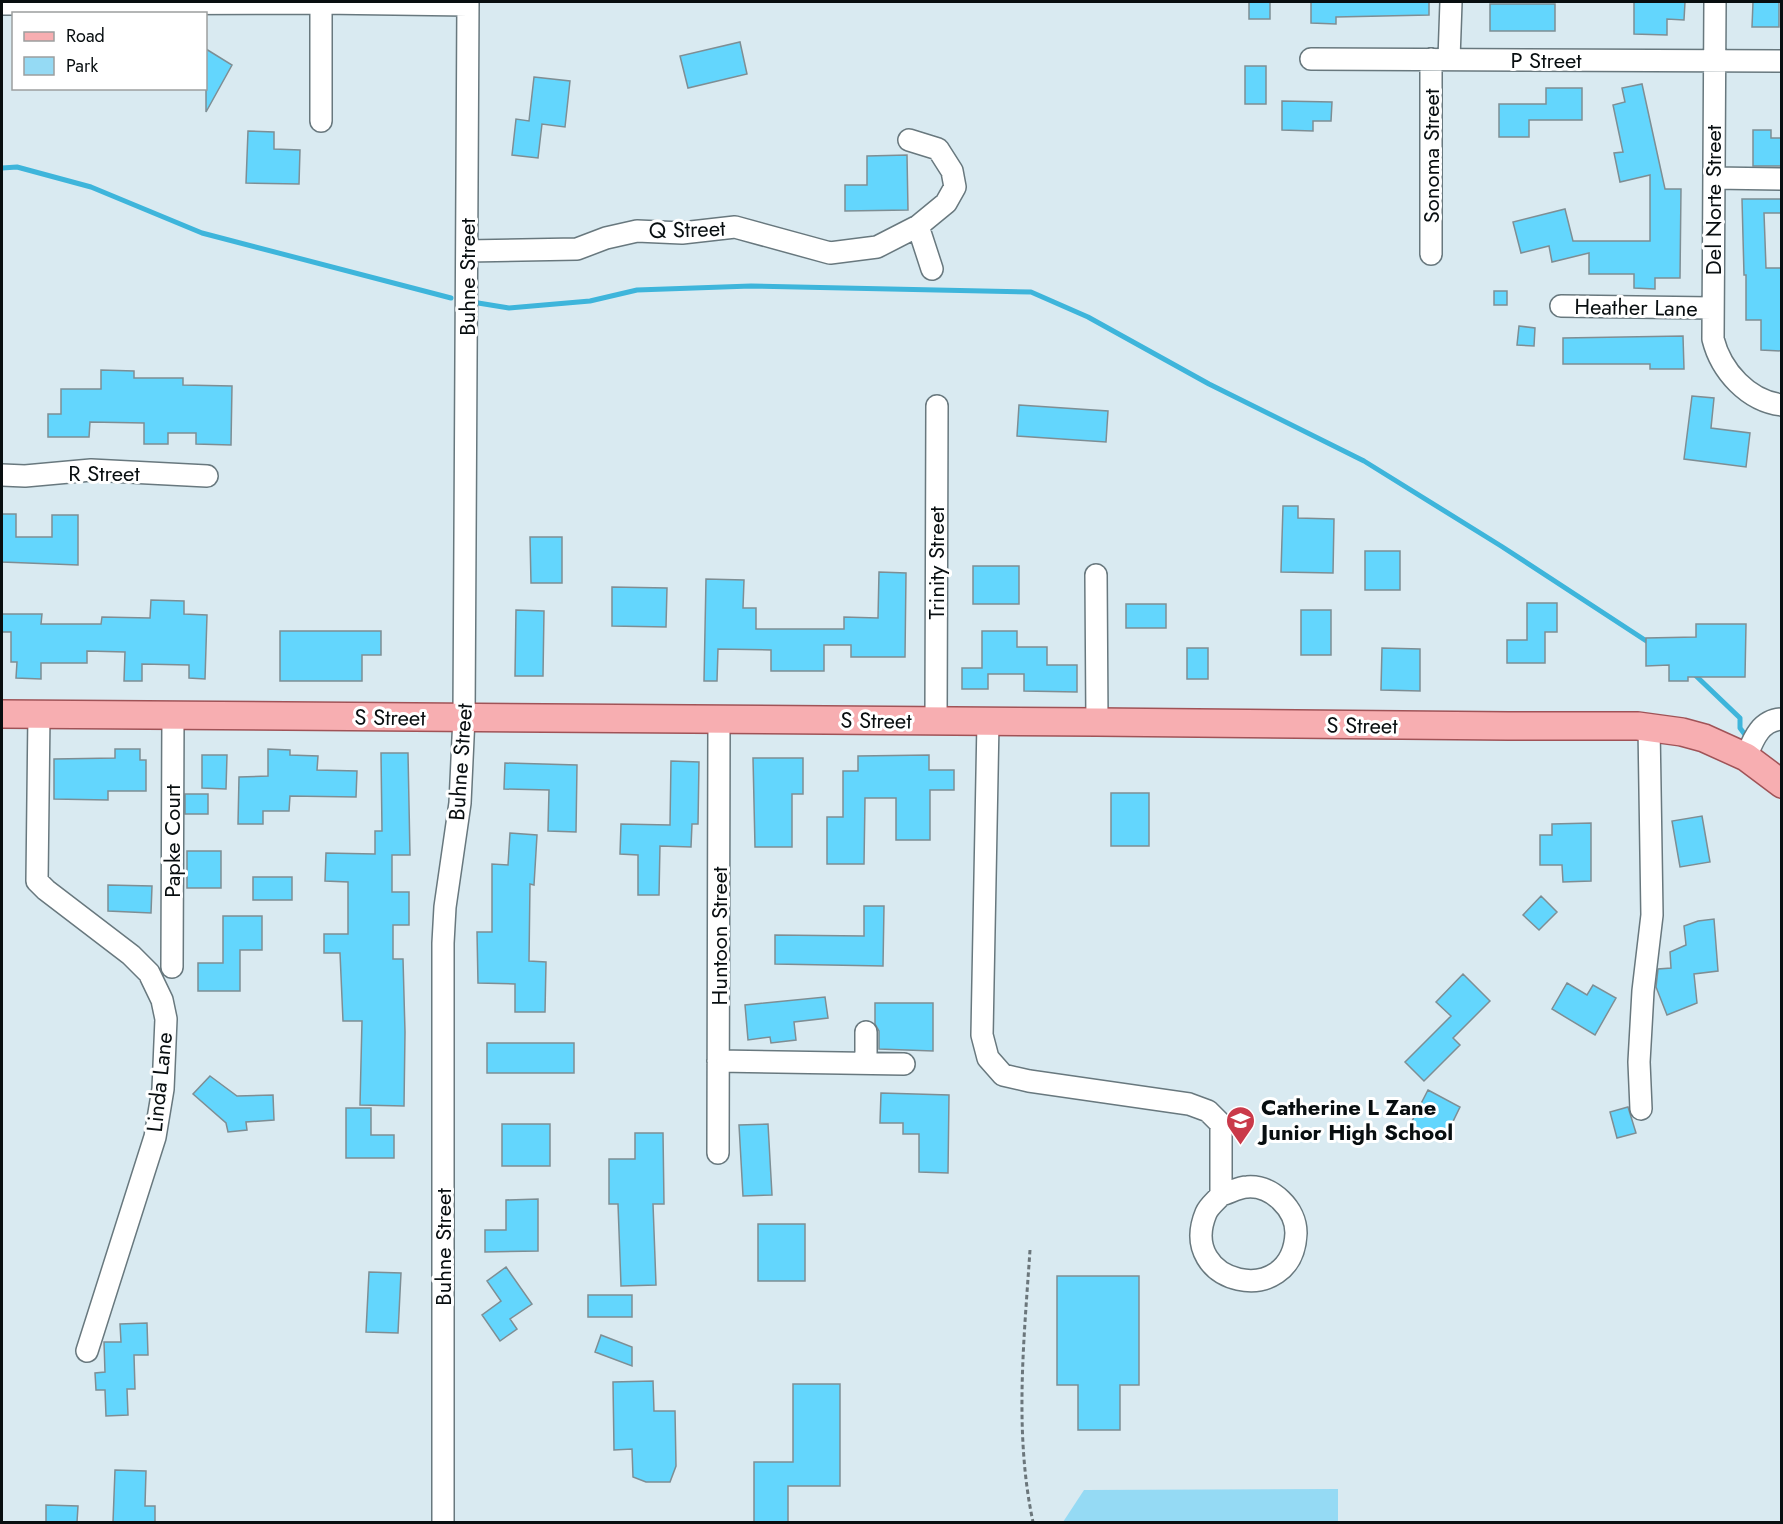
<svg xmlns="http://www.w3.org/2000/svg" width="1783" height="1524" font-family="Jost,sans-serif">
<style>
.green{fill:#95daf4}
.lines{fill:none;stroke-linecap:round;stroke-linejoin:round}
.stream{stroke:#3eb5db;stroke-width:5}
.building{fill:#63d6fd;stroke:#7e8e94;stroke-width:1.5}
.minor-casing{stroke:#68787e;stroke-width:24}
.major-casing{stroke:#a05357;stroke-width:30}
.path{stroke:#6b767b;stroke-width:3;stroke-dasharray:4.5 3;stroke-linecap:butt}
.minor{stroke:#fff;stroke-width:21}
.major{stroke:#f7aeb1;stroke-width:27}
.labels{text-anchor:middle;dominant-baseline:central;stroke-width:6;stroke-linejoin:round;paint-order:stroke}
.street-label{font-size:22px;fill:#080e10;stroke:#fff}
.poi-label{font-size:22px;font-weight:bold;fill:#080e10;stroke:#fff;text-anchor:start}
</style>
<rect width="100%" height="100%" fill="#d9eaf1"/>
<path class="green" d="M1338,1489V1522H1063L1084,1490Z"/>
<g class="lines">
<path class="stream" d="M2,168L17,167L91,187L202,233L451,298
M472,302L509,308L590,301L637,290L751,286L1031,292L1088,317L1209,384L1364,461L1501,546L1651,644
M1693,673L1740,718V728L1749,740"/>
</g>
<path class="building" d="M1249,2H1270V19H1249Z
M1311,2H1429V15L1336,17V24L1311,23Z
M1634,2H1685L1684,20L1667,19V35L1634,34Z
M1753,2H1779V27H1752Z
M1490,4H1555V31H1490Z
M740,42L747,74L688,88L680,56Z
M206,49L232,65L206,112Z
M1245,66H1266V104H1245Z
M534,77L570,81L565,127L542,124L538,158L512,155L516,119L529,121Z
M1642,84L1665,189H1681L1680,278H1655V289L1634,288V274H1589V253L1552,262L1549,246L1521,253L1513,222L1565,209L1573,241H1650V175L1620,182L1614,153L1623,152L1613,105L1625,102L1622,88Z
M1546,88H1582V120H1529V137H1499V104H1546Z
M1282,101L1332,102L1331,121H1313V131L1282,130Z
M1753,130H1771V138H1782V166H1753Z
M248,131L274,132V149L300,150L299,184L246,183Z
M907,155L908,210L845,211V185H867V156Z
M1742,199H1782V213H1764L1766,268H1782V351L1761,350V320H1746V275H1744Z
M1494,291H1507V305H1494Z
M1519,326L1535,328L1534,346L1517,345Z
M1683,336L1684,369H1650V364H1563V338Z
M101,370L134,371V378H183V385L232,386L231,445L196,444V433H168V444H144V423L90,422L89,437H48V414H61V389H101Z
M1692,396L1714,398L1711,428L1750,433L1746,467L1684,459Z
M1019,405L1108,411L1106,442L1017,436Z
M1283,506H1298V518L1334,519L1333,573L1281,572Z
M2,514H16V537H52V515H78V565L2,562Z
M530,537H562V583H531Z
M1365,551H1400V590H1365Z
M973,566H1019V604H973Z
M879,572L906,573L905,657H851V645H824V671H771V650L718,649L717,681H704L706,579L744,580L743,608H756V629H844V617L878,618Z
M612,587L667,588L666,627L612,626Z
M151,600L184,601V614L207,615L205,679L189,678V665L142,664V681H124L125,652L87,651V663H41V679L16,678L17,662H11V632H2V614H42L41,624H101L102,617L150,618Z
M1527,603H1557V632H1545V663H1507V640H1527Z
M1126,604H1166V628H1126Z
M516,610L544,611L543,676H515Z
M1301,610H1331V655H1301Z
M1696,624H1746L1745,677H1688V681H1669V665L1646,666V638L1696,637Z
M280,631H381V655H362V681H280Z
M982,631H1017V647H1047V665H1077V692L1024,691V674H988V689H962V668H982Z
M1187,648H1208V679H1187Z
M1382,648L1420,649V691L1381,690Z
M115,749H140V760H146V791H108V800L54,799V759L115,758Z
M268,749L290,750V755L318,756L317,770L357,771L356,797L290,796L289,811H263V824H238L239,777L268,776Z
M381,753H408L410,855H392V892H409V925H393V959H403L405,1032L404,1106L360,1105L362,1021H343L340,953H324V934H348V882L325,881L326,853L375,854V831H382Z
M202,755H227L226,789L202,788Z
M929,755V770H954V790H930V840H896V798H865L864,864H827V817H843V771H858V756Z
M753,758H803V794H792V847H755Z
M671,761L699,762L698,824H692L691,847L660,846L659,895H638V855L620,854L621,824L670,825Z
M505,763L577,765L576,832L548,831L549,790L504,789Z
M1111,793H1149V846H1111Z
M185,794H208V814H185Z
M1702,816L1710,862L1680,867L1672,821Z
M1591,823V881L1563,882L1562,865H1540V835H1552V824Z
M510,833L537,835L534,885L530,884L529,961L546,962L545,1012H515V984L478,983L477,932H492V864L508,865Z
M187,851H221V888H187Z
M253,877H292V900H253Z
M108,885L152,886L151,913L108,911Z
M1541,896L1557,912L1539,930L1523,915Z
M864,906H884L883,966L775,964V935L864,936Z
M223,916H262V950H240V991H198V963H223Z
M1714,919L1718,971L1694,974L1697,1003L1667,1015L1656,987L1658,969L1671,968L1670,952L1686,945L1684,926L1698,921Z
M1463,974L1490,1001L1453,1038L1460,1045L1424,1081L1405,1062L1451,1016L1436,1002Z
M1567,983L1587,995L1593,985L1616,998L1595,1035L1552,1009Z
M825,997L828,1018L794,1022L796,1040L771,1043L770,1037L748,1040L745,1005Z
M875,1003H933V1051L879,1049V1031L875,1024Z
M487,1043H574V1073H487Z
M210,1076L237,1096L273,1095L274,1120L246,1122L247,1130L228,1132L226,1123L193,1094Z
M1428,1090L1460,1107L1443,1142L1410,1125Z
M881,1093L949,1095L948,1173L919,1172V1134H903V1123H880Z
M1628,1107L1636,1133L1617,1138L1610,1112Z
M346,1108H371V1135H394V1158H346Z
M502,1124H550V1166H502Z
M768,1124L772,1195L743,1196L739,1125Z
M635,1133H663L664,1204H653L656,1285L621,1286L618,1204H609V1159H635Z
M538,1199V1251L485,1252V1230H506V1200Z
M758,1224H805V1281H758Z
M506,1267L532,1304L510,1319L517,1329L500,1341L482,1315L501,1301L487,1281Z
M369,1272L401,1273L398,1333L366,1332Z
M1057,1276H1139V1385H1120V1430H1078V1385H1057Z
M588,1295H632V1317H588Z
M147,1323L148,1355H134L135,1389H127L128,1415L106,1416L105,1390H96L95,1373L105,1372L104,1342H121L120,1324Z
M601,1335L632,1347V1366L595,1352Z
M653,1381L654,1411H675L676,1466L670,1482H646L633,1477L632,1449L614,1450L613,1382Z
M793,1384H840V1486H788V1522H754V1462H793Z
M115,1470L146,1471L145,1506H155V1522H113Z
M46,1505L78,1506L77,1522H46Z"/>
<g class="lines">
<defs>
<path id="minor" d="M1715,2L1713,339C1721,371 1748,401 1782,405
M321,3V121
M2,4L321,3L468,5
M1311,59L1782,61
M1449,59L1451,2
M1714,178L1782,179
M918,226L932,269
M467,251L577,249L606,238L637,231L682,233L735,227L830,253L877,247L918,226L946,203L955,187L952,171L938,149L909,140
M1431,254V59
M1561,306L1712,308
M2,475L25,476L91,470L207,476
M1096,575L1097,722
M39,714L37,881L46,890L131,955L149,973L162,1000L166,1019L163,1089L155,1137L87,1351
M936,721L937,406
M988,722L982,1035L988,1058L1003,1075L1029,1081L1189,1104L1208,1111L1221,1124V1195C1216,1201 1209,1206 1206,1213C1176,1285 1293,1311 1296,1233C1296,1209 1272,1185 1247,1187C1239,1187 1229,1193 1221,1195
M1746,757C1753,740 1760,720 1782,719
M172,967L173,715
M866,1032V1063
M718,1061L904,1064
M1641,1109L1639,1062L1643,991L1652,915L1649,726
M718,1153L719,719
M443,1522V943L445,907L460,803L464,717L468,2"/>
<path id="major" d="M2,714L1097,722L1508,726H1638L1682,732L1704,738L1746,757L1782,784"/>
</defs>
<use href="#minor" class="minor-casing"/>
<use href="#major" class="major-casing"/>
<path class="path" d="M1030,1250C1024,1340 1014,1433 1033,1522"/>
<use href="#minor" class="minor"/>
<use href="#major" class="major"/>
</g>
<defs>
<symbol id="school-pin" viewBox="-11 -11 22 30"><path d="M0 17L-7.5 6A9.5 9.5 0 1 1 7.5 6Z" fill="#ca3a4a" stroke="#fff"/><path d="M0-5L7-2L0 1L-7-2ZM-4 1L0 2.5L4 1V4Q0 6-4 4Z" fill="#fff"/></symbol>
</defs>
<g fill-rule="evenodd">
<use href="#school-pin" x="1224" y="1104" width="33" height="45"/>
</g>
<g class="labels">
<g class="street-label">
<text x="1546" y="60">P Street</text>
<text transform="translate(1431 156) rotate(-90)">Sonoma Street</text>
<text transform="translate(1713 200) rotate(-90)">Del Norte Street</text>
<text transform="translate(687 229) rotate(-2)">Q Street</text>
<text transform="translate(467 277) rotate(-90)">Buhne Street</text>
<text transform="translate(1636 307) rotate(1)">Heather Lane</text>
<text x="104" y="473">R Street</text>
<text transform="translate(936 563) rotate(-90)">Trinity Street</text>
<text transform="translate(390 717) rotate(1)">S Street</text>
<text transform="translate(876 720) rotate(1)">S Street</text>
<text transform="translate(1362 725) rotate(1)">S Street</text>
<text transform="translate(460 762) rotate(-86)">Buhne Street</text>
<text transform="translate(172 841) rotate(-90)">Papke Court</text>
<text transform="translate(719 936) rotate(-90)">Huntoon Street</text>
<text transform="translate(159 1082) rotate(-84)">Linda Lane</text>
<text transform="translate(443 1247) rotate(-90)">Buhne Street</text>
</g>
<g class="poi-label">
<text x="1261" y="1107">Catherine L Zane<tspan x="1261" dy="25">Junior High School</tspan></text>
</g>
</g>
<rect width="1783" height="1524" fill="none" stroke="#080e10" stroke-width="6"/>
<rect x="12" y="12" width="195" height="78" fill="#ffffff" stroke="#9c9f9f" stroke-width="1.5"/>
<rect x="24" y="32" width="30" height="9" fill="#f7aeb1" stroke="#9c9f9f" stroke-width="1.5"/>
<text x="66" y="42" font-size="18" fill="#080e10">Road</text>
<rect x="24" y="57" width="30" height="18" fill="#95daf4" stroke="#9c9f9f" stroke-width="1.5"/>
<text x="66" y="72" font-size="18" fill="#080e10">Park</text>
</svg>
